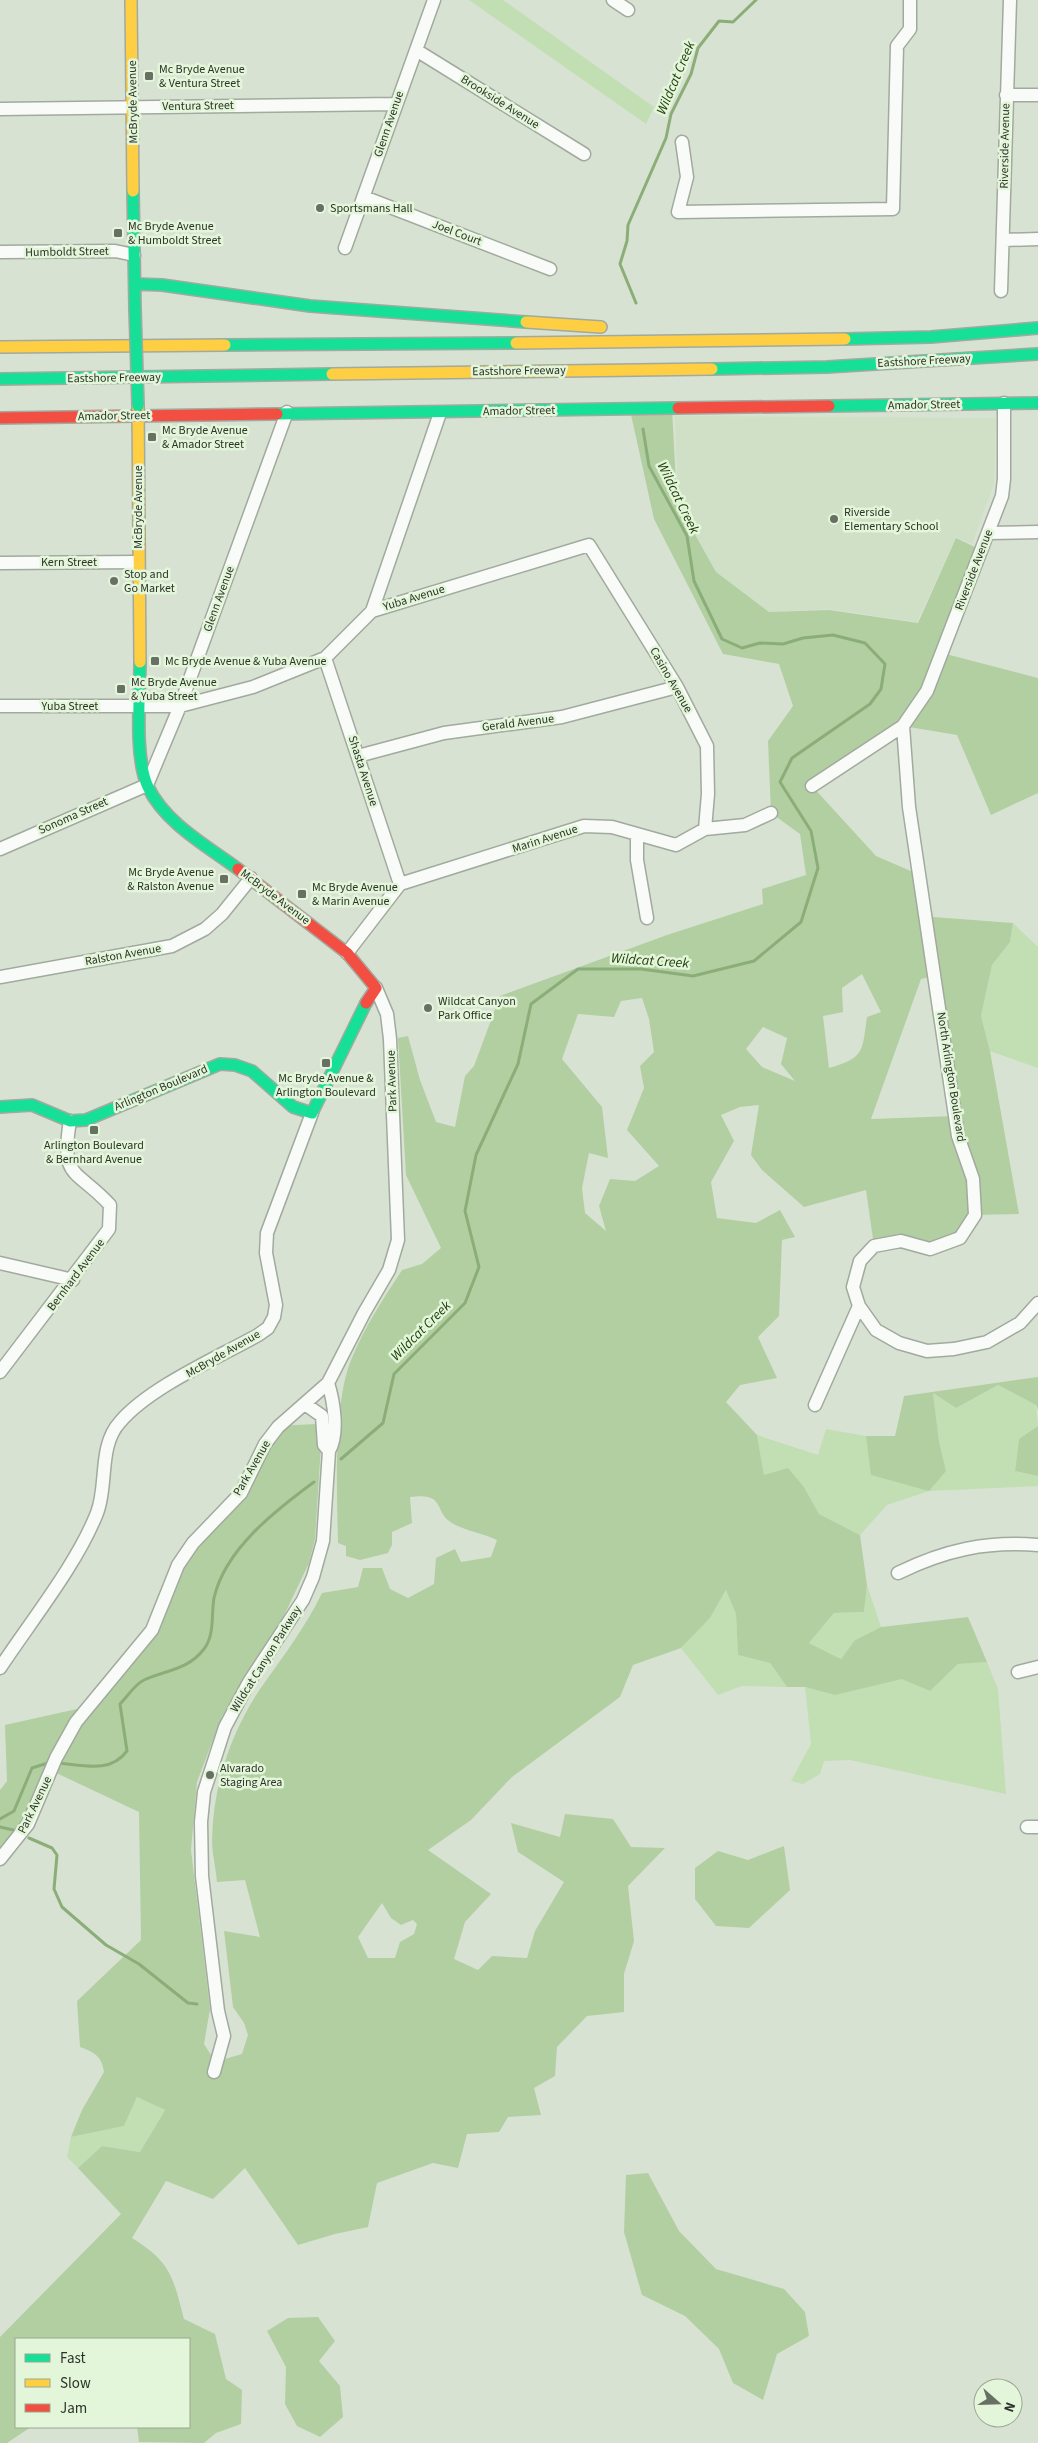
<svg xmlns="http://www.w3.org/2000/svg" width="1038" height="2443" font-family="'Source Sans 3',sans-serif">
<style>
.built{fill:#cfe0c6}
.green{fill:#c1dfb3}
.forest{fill:#b2cfa2;fill-rule:evenodd}
.lines{fill:none;stroke-linecap:round;stroke-linejoin:round}
.stream{stroke:#8bae78;stroke-width:3}
.street-casing{stroke:#a2a99e;stroke-width:15}
.fast-casing{stroke:#a2a99e;stroke-width:14}
.slow-casing{stroke:#a2a99e;stroke-width:14}
.jam-casing{stroke:#a2a99e;stroke-width:14}
.street{stroke:#f9fbf8;stroke-width:12}
.fast{stroke:#16e098;stroke-width:11}
.slow{stroke:#ffcf43;stroke-width:11}
.jam{stroke:#f24e42;stroke-width:11}
.fast-bridge-casing{stroke:#a2a99e;stroke-width:14;stroke-linecap:butt}
.fast-bridge{stroke:#16e098;stroke-width:11}
.poi-dot{fill:#687064;stroke:#e3f6da;stroke-width:2}
.labels{text-anchor:middle;dominant-baseline:central;stroke-width:5;stroke-linejoin:round;paint-order:stroke}
.poi-label{font-size:12px;fill:#2c3328;stroke:#e3f6da;text-anchor:start}
.street-label{font-size:12px;fill:#2c3328;stroke:#e3f6da}
.water-label{font-size:14px;font-style:italic;fill:#1d3a07;stroke:#e3f6da}
</style>
<rect width="100%" height="100%" fill="#d8e2d3"/>
<path class="built" d="M675,416L996,418L994,484L972,544L956,537L917,622L829,609L769,612L716,572L678,501Z"/>
<path class="green" d="M469,0H503L654,107L646,124Z
M1013,923L1038,947V1068L990,1051L981,1016L992,965L1010,942Z
M998,1385L1036,1405L1038,1426L1019,1440L1015,1471L1038,1476V1486L929,1491L887,1505L860,1535L819,1514L804,1487L764,1475L757,1435L818,1455L826,1429L866,1436L872,1475L946,1471L939,1441L933,1393L956,1408Z
M867,1585L881,1627L855,1640L841,1659L809,1643L834,1613L864,1612Z
M727,1589L736,1614L738,1655L770,1663L787,1687L742,1686L718,1695L681,1648L710,1618Z
M987,1662L998,1689L1006,1794L850,1760L824,1761L820,1774L803,1784L791,1781L811,1744L805,1687L835,1695L902,1678L930,1691L958,1664Z
M137,2097L165,2110L140,2152L102,2146L78,2168L67,2157L71,2137L124,2126Z"/>
<path class="forest" d="M672,409L677,502L716,572L769,612L829,610L918,623L956,538L981,550L942,653L1038,678V793L991,815L957,735L903,726L812,786L876,856L920,875L933,917L1013,923L1010,942L992,965L981,1016L990,1051L1019,1214L975,1215L960,1238L930,1249L874,1246L866,1190L804,1207L762,1170L751,1155L759,1105L740,1107L721,1115L734,1141L711,1182L717,1218L756,1223L780,1210L795,1237L782,1240L779,1316L758,1337L777,1378L740,1385L726,1402L757,1435L764,1475L788,1468L804,1487L819,1514L860,1535L867,1585L864,1612L834,1613L809,1643L841,1659L855,1640L881,1627L968,1617L987,1662L958,1664L930,1691L902,1679L835,1695L805,1687H787L770,1663L738,1655L736,1614L726,1590L710,1618L681,1648L633,1665L620,1697L512,1777L471,1820L428,1850L491,1894L465,1922L454,1959L478,1970L492,1956L527,1958L535,1931L564,1882L518,1852L511,1823L560,1837L565,1814L613,1819L631,1847L665,1848L628,1886L634,1941L624,1974V2012L587,2016L557,2047L555,2076L534,2088L541,2115L508,2117L499,2132L467,2134L458,2168L433,2163L377,2183L368,2227L335,2234L298,2245L245,2168L213,2199L166,2181L132,2238C171,2262 173,2277 184,2319L215,2334L226,2379L242,2390L241,2424L216,2433L204,2443L139,2442L137,2427H189V2339H16V2427H31L7,2443H0V2337L121,2214L78,2168L102,2146L140,2152L165,2110L137,2097L124,2126L71,2137L82,2110L104,2072C102,2057 95,2052 80,2047L77,2001L141,1940L139,1812L50,1770L28,1824L0,1859V1790L7,1781L5,1725L86,1707L148,1627L174,1564L237,1490L275,1426L317,1424L321,1445L315,1539L309,1563L281,1622L222,1716L197,1782L191,1850L210,2009L204,2044L213,2058L225,2059L242,2054L248,2035L244,2023L233,2007L224,1931L260,1937L245,1880L217,1882C216,1868 212,1854 212,1840C213,1786 230,1734 260,1689C282,1658 305,1628 322,1593L358,1587L363,1568H382L390,1589L408,1598L434,1584L436,1558L455,1549L461,1562L491,1557L497,1540C483,1533 465,1531 452,1523C433,1512 447,1492 410,1497L412,1523L392,1532V1545L388,1553L360,1560L346,1556V1546L338,1543C337,1494 333,1404 351,1360C364,1328 383,1299 402,1270L422,1264L441,1248L406,1175L398,1038L408,1036L420,1080L436,1122L455,1127L465,1076L474,1066L500,996L667,935L763,904L762,889L806,875L800,834L771,813L768,741L793,706L779,664L723,654L654,519L630,410ZM862,974L881,1012L867,1017C862,1051 865,1058 829,1068L823,1016L843,1012L842,988ZM936,976L955,1116L871,1119L921,979ZM642,998L649,1019L654,1052L640,1066L644,1088L627,1130L659,1166L635,1181L610,1179L599,1206L606,1231L585,1213L582,1188L589,1153L608,1158L602,1107L562,1059L578,1014L614,1017L621,1001ZM763,1027L787,1038L781,1064L795,1081L762,1067L746,1049ZM382,1903L391,1918L401,1925L413,1920L417,1924L414,1934L400,1942L395,1958H368L358,1937Z
M1038,1377V1410L1036,1405L998,1385L956,1408L933,1393L939,1441L946,1471L929,1491L871,1475L866,1436H895L904,1396Z
M1038,1426V1476L1015,1471L1019,1439Z
M784,1846L790,1890L749,1928L716,1926L695,1899V1868L718,1851L748,1860Z
M648,2173L679,2231L716,2269L784,2289L805,2312L809,2336L777,2354L763,2400L733,2383L719,2349L685,2316L642,2295L624,2232L626,2175Z
M318,2317L335,2341L319,2361L340,2386L343,2417L320,2437L297,2426L285,2404L286,2367L267,2331L288,2318Z"/>
<g class="lines">
<path class="stream" d="M636,303L620,264L627,241L628,225L666,138L671,114L691,74L698,48L719,21L733,22L756,0
M341,1459L383,1423L394,1374L465,1303L479,1267L465,1211L476,1155L518,1064L531,1004L578,969H641L693,976L754,961L801,922L818,868L811,831L780,782L792,758L870,704L881,689L885,664L865,643L833,635L803,638L783,644L760,643L742,648L722,639L694,581L687,536L649,466L643,429
M57,1763C83,1765 110,1774 127,1751L120,1704C127,1697 135,1684 144,1680C166,1670 188,1670 204,1649C215,1635 211,1614 214,1598C225,1549 276,1510 314,1482
M0,1819L14,1811L32,1768L51,1762
M0,1827L13,1830
M29,1838L52,1848L57,1855L54,1889L62,1907L106,1945L139,1964L188,2003L197,2004"/>
<defs>
<path id="street" d="M613,0L628,10
M416,50L584,154
M1006,95H1038
M0,109L396,104
M682,142L687,177L678,212L893,209L897,46L910,29V0
M364,197L550,269
M1004,240L1038,239
M345,248L434,0
M0,252L115,251L134,255
M1001,291L1010,0
M988,533L1038,532
M0,563L138,562
M372,611L440,413
M325,658L400,884
M0,706H180L253,687L325,658L372,611L589,545L677,687L707,746L708,794L705,829
M903,726L909,807L958,1136L973,1179L975,1215L960,1238L930,1249L901,1241L874,1246L860,1261L853,1287L859,1306L876,1330L899,1343L927,1351L954,1349L987,1342L1020,1323L1038,1303
M358,756L444,733L562,717L677,687
M812,786L903,726L927,691L1002,496L1004,479V403
M637,835V860L647,918
M0,849L147,785L180,706L287,412
M347,953L400,884L584,826L612,827L676,845L705,829L745,825L771,813
M0,977L172,946L205,929L222,914L251,878
M0,1263L73,1280
M0,1372L109,1229L110,1205C76,1168 60,1180 70,1121
M305,1404L322,1416L324,1445L329,1451
M815,1405L859,1306
M898,1573C945,1550 986,1541 1038,1545
M0,1668C31,1621 77,1564 97,1513C108,1485 98,1446 120,1422C150,1387 217,1358 258,1335L268,1328L274,1317L276,1305L266,1253L267,1233L312,1113
M1018,1672L1038,1667
M1027,1827H1038
M0,1859L28,1824L56,1758L76,1722L152,1630L178,1565L193,1543L241,1493L265,1444L278,1427L328,1383L364,1313L389,1270L398,1240L390,1039L387,1014L376,988
M214,2072L224,2036L218,2011L202,1876L201,1822L204,1792L225,1727L249,1682L303,1600L313,1577L323,1541L329,1451C339,1434 334,1402 328,1383"/>
<path id="fast" d="M133,191L135,309
M135,284L162,285L310,306L526,322
M845,339L931,337L1038,328
M225,345L516,343
M712,369L827,367L1038,354
M0,379L332,374
M829,406L1038,403
M277,414L678,408
M140,662C140,696 134,757 148,787C165,823 207,846 238,869
M0,1107L32,1105L70,1121L86,1120L220,1064L235,1065L252,1071L293,1107L312,1113L366,1003"/>
<path id="slow" d="M131,0L133,191
M526,322L601,327
M516,343L845,339
M0,347L225,345
M332,374L712,369
M138,406L140,662"/>
<path id="jam" d="M678,408L829,406
M0,418L277,414
M238,869L347,953L376,988L366,1003"/>
</defs>
<use href="#street" class="street-casing"/>
<use href="#fast" class="fast-casing"/>
<use href="#slow" class="slow-casing"/>
<use href="#jam" class="jam-casing"/>
<use href="#street" class="street"/>
<use href="#fast" class="fast"/>
<use href="#slow" class="slow"/>
<use href="#jam" class="jam"/>
<defs>
<path id="fast-bridge" d="M135,309L138,406"/>
</defs>
<use href="#fast-bridge" class="fast-bridge-casing"/>
<use href="#fast-bridge" class="fast-bridge"/>
</g>
<g class="poi-dot">
<rect x="144" y="71" width="10" height="10" rx="2.5"/>
<circle cx="320" cy="208" r="5"/>
<rect x="113" y="228" width="10" height="10" rx="2.5"/>
<rect x="147" y="432" width="10" height="10" rx="2.5"/>
<circle cx="834" cy="519" r="5"/>
<circle cx="114" cy="581" r="5"/>
<rect x="150" y="656" width="10" height="10" rx="2.5"/>
<rect x="116" y="684" width="10" height="10" rx="2.5"/>
<rect x="219" y="874" width="10" height="10" rx="2.5"/>
<rect x="297" y="889" width="10" height="10" rx="2.5"/>
<circle cx="428" cy="1008" r="5"/>
<rect x="321" y="1058" width="10" height="10" rx="2.5"/>
<rect x="89" y="1125" width="10" height="10" rx="2.5"/>
<circle cx="210" cy="1775" r="5"/>
</g>
<g class="labels">
<g class="poi-label">
<text x="159" y="69">Mc Bryde Avenue<tspan x="159" dy="14">&amp; Ventura Street</tspan></text>
<text x="330" y="208">Sportsmans Hall</text>
<text x="128" y="226">Mc Bryde Avenue<tspan x="128" dy="14">&amp; Humboldt Street</tspan></text>
<text x="162" y="430">Mc Bryde Avenue<tspan x="162" dy="14">&amp; Amador Street</tspan></text>
<text x="844" y="512">Riverside<tspan x="844" dy="14">Elementary School</tspan></text>
<text x="124" y="574">Stop and<tspan x="124" dy="14">Go Market</tspan></text>
<text x="165" y="661">Mc Bryde Avenue &amp; Yuba Avenue</text>
<text x="131" y="682">Mc Bryde Avenue<tspan x="131" dy="14">&amp; Yuba Street</tspan></text>
<text x="214" y="872" text-anchor="end">Mc Bryde Avenue<tspan x="214" dy="14">&amp; Ralston Avenue</tspan></text>
<text x="312" y="887">Mc Bryde Avenue<tspan x="312" dy="14">&amp; Marin Avenue</tspan></text>
<text x="438" y="1001">Wildcat Canyon<tspan x="438" dy="14">Park Office</tspan></text>
<text x="326" y="1078" text-anchor="middle">Mc Bryde Avenue &amp;<tspan x="326" dy="14">Arlington Boulevard</tspan></text>
<text x="94" y="1145" text-anchor="middle">Arlington Boulevard<tspan x="94" dy="14">&amp; Bernhard Avenue</tspan></text>
<text x="220" y="1768">Alvarado<tspan x="220" dy="14">Staging Area</tspan></text>
</g>
<g class="street-label">
<text transform="translate(133 102) rotate(-91)">McBryde Avenue</text>
<text transform="translate(500 102) rotate(32)">Brookside Avenue</text>
<text transform="translate(198 106) rotate(-1)">Ventura Street</text>
<text transform="translate(389 124) rotate(-71)">Glenn Avenue</text>
<text transform="translate(1005 146) rotate(-89)">Riverside Avenue</text>
<text transform="translate(457 233) rotate(21)">Joel Court</text>
<text transform="translate(67 252) rotate(-1)">Humboldt Street</text>
<text transform="translate(924 361) rotate(-3)">Eastshore Freeway</text>
<text transform="translate(519 371) rotate(-1)">Eastshore Freeway</text>
<text transform="translate(114 378) rotate(-1)">Eastshore Freeway</text>
<text transform="translate(924 405) rotate(-1)">Amador Street</text>
<text transform="translate(519 411) rotate(-1)">Amador Street</text>
<text transform="translate(114 416) rotate(-1)">Amador Street</text>
<text transform="translate(138 507) rotate(-90)">McBryde Avenue</text>
<text x="69" y="562">Kern Street</text>
<text transform="translate(974 570) rotate(-69)">Riverside Avenue</text>
<text transform="translate(414 598) rotate(-17)">Yuba Avenue</text>
<text transform="translate(219 599) rotate(-70)">Glenn Avenue</text>
<text transform="translate(671 680) rotate(60)">Casino Avenue</text>
<text x="70" y="706">Yuba Street</text>
<text transform="translate(518 723) rotate(-7)">Gerald Avenue</text>
<text transform="translate(363 771) rotate(72)">Shasta Avenue</text>
<text transform="translate(73 816) rotate(-24)">Sonoma Street</text>
<text transform="translate(545 839) rotate(-18)">Marin Avenue</text>
<text transform="translate(275 897) rotate(37)">McBryde Avenue</text>
<text transform="translate(123 955) rotate(-10)">Ralston Avenue</text>
<text transform="translate(951 1077) rotate(81)">North Arlington Boulevard</text>
<text transform="translate(392 1081) rotate(-92)">Park Avenue</text>
<text transform="translate(161 1088) rotate(-23)">Arlington Boulevard</text>
<text transform="translate(76 1275) rotate(-53)">Bernhard Avenue</text>
<text transform="translate(223 1354) rotate(-30)">McBryde Avenue</text>
<text transform="translate(252 1468) rotate(-60)">Park Avenue</text>
<text transform="translate(266 1659) rotate(-58)">Wildcat Canyon Parkway</text>
<text transform="translate(35 1805) rotate(-64)">Park Avenue</text>
</g>
<g class="water-label">
<text transform="translate(676 78) rotate(-67)">Wildcat Creek</text>
<text transform="translate(678 498) rotate(64)">Wildcat Creek</text>
<text transform="translate(650 961) rotate(4)">Wildcat Creek</text>
<text transform="translate(421 1331) rotate(-45)">Wildcat Creek</text>
</g>
</g>
<rect x="15" y="2338" width="175" height="90" fill="#e3f6da" stroke="#9aa893"/>
<rect x="25" y="2354" width="25" height="8" fill="#16e098" stroke="#9aa893"/>
<text x="60" y="2363" font-size="15" fill="#2c3328">Fast</text>
<rect x="25" y="2379" width="25" height="8" fill="#ffcf43" stroke="#9aa893"/>
<text x="60" y="2388" font-size="15" fill="#2c3328">Slow</text>
<rect x="25" y="2404" width="25" height="8" fill="#f24e42" stroke="#9aa893"/>
<text x="60" y="2413" font-size="15" fill="#2c3328">Jam</text>
<g transform="translate(998 2403) rotate(110)"><circle r="24" fill="#e3f6da" stroke="#9aa893"/>
<path d="M0-4L9 19L0 12L-9 19Z" fill="#687064"/>
<text y="-8" font-size="14" font-weight="bold" text-anchor="middle" fill="#2c3328">N</text>
</g>
</svg>
